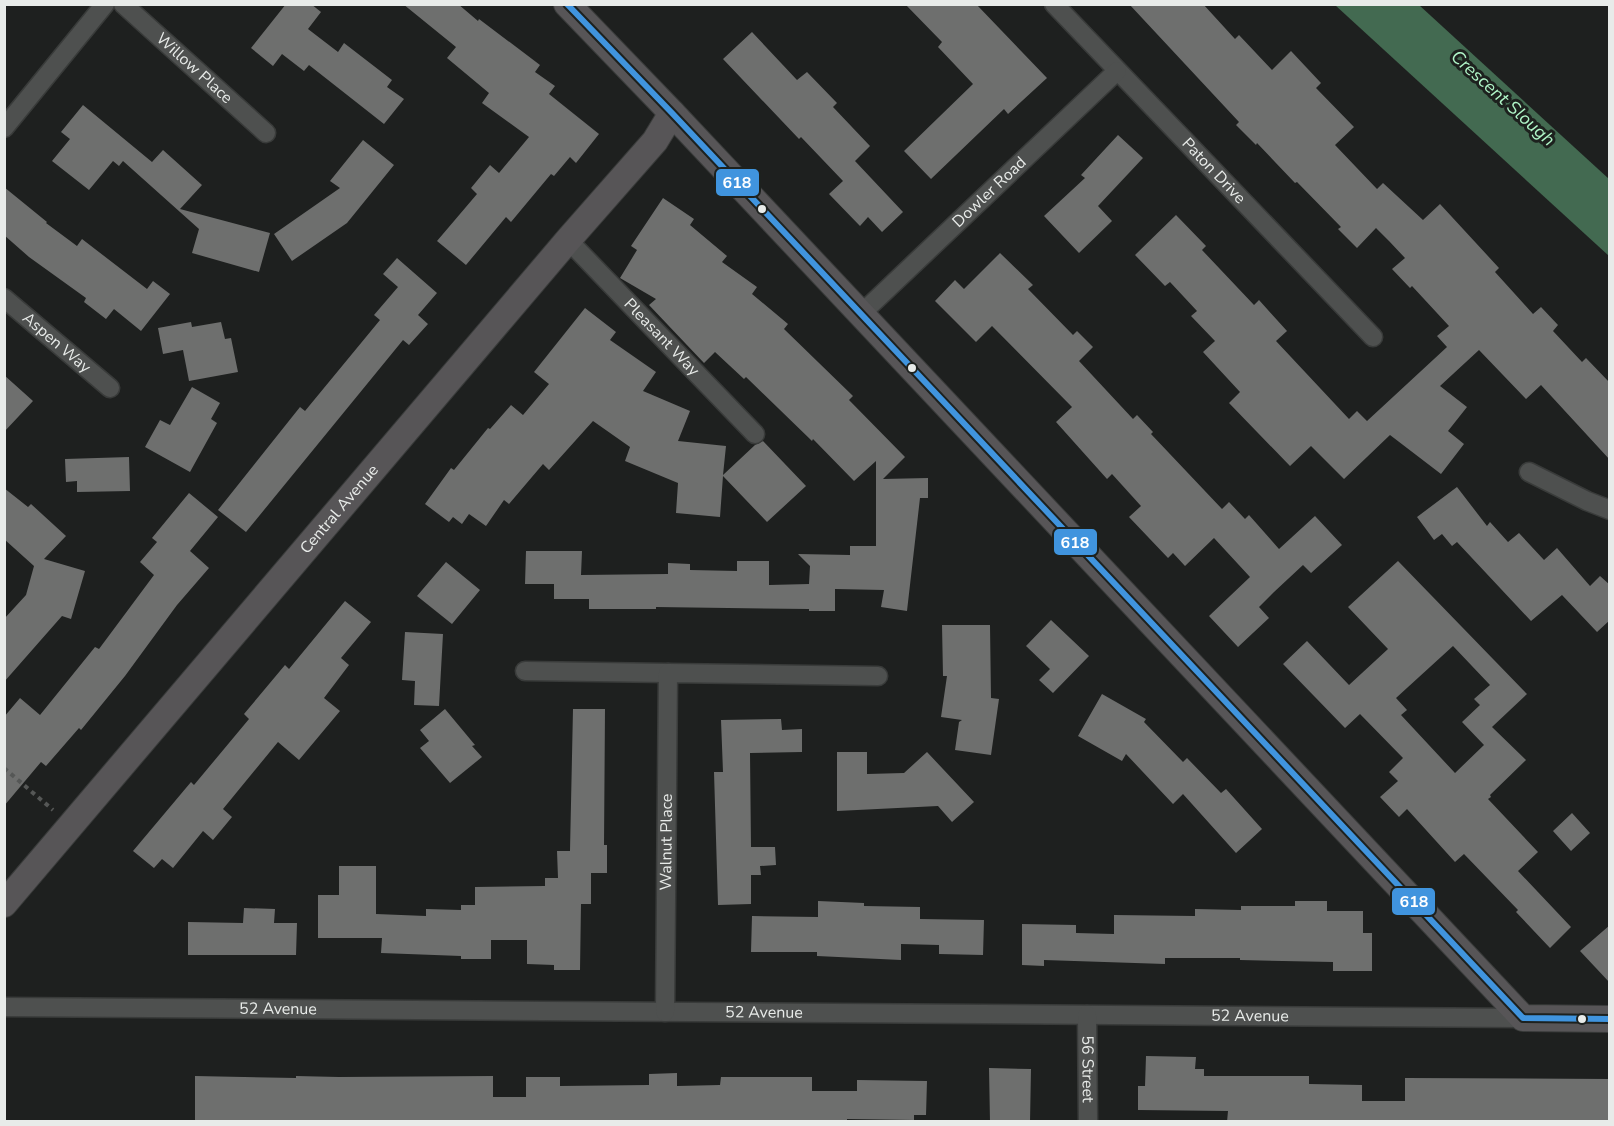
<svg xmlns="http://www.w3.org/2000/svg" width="1614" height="1126" font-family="'Nunito Sans',sans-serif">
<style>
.water{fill:#436a51}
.building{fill:#6e6f6e;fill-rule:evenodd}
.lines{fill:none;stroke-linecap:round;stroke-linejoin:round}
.street-casing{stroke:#393b3a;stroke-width:21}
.secondary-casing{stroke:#393b3a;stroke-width:28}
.path{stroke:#555756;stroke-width:4;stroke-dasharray:4.5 4.5;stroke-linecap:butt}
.street{stroke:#4e504f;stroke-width:18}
.secondary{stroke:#575557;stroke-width:26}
.bus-1-casing{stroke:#1d211e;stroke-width:10}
.bus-1{stroke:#4094de;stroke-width:6}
.bus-dot{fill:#e8ebe9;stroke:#1d211e;stroke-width:2}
.labels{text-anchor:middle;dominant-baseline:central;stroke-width:6;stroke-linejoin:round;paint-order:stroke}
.street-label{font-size:16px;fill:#e8ebe9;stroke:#1d211e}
.water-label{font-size:18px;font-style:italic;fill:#b0f6c8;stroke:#1d211e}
.line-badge{stroke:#1d211e;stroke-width:2}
.badge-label{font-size:16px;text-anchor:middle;font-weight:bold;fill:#fff}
</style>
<rect width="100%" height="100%" fill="#1e201f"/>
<path class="water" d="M1335,5H1419L1609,179V256Z"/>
<path class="building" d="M286,4H311L321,12L308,29L338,52L344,43L392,80L387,87L404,99L384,124L309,65L304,71L282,54L273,66L251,48Z
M403,4H458L478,21L479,19L540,65L535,72L555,86L549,94L599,134L576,163L570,157L554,176L551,174L511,222L506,217L466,265L437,241L477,194L471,188L490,165L499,173L529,137L482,103L489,93L447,58L456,47Z
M905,4H976L1047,78L1008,114L1004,109L931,179L904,151L973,84L938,47L942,42Z
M1129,4H1203L1235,39L1239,35L1272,70L1291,51L1321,83L1316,88L1354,127L1335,145L1377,189L1383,183L1423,220L1440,204L1499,268L1495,272L1533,314L1541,307L1558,325L1553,331L1582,362L1586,358L1610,383V460L1541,385L1526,399L1479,350L1440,386L1467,407L1448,431L1464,444L1441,474L1390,435L1344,479L1311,446L1290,466L1229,403L1240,392L1203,352L1215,341L1191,316L1197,311L1170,282L1165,286L1135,255L1176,215L1206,246L1202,250L1254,305L1259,300L1287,331L1276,341L1349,419L1357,411L1367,421L1447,347L1437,336L1449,326L1412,286L1410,288L1392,269L1405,258L1389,241L1376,228L1357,248L1338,229L1341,227L1297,182L1295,183L1257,143L1256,145L1236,125L1239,122Z
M752,32L797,80L807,72L837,103L833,107L870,146L855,161L903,212L882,232L868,217L860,226L829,194L843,181L801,137L799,139L723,59Z
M83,105L152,162L163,150L202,185L180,209L270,233L259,272L192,253L199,229L123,161L119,166L113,161L89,190L52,161L70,139L61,132Z
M1118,135L1143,158L1098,206L1112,221L1079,253L1044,216L1085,178L1081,175Z
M363,140L394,165L347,223L292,261L274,234L340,188L330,181Z
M4,187L47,222L46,223L77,246L82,239L147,289L153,281L170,294L141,331L114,309L106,319L84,302L86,298L29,257L4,235Z
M663,198L694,219L690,225L727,256L722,262L757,287L752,294L788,324L784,329L853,396L849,400L905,457L883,479L928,478V498H920L907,611L881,607L884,590L835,589V611H809V609L656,607V609H589V599H554V584H525L526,551H582L581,575L668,574V563L690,564V570L737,571V561H769V585L809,584L810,566L798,554L850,555V546H876V461L854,481L813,439L812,441L746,377L744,379L715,352L704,363L649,305L656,299L620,278L637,250L631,246Z
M1000,253L1033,285L1028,289L1073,335L1077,331L1093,347L1079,361L1133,419L1137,415L1153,432L1151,434L1222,509L1229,502L1245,519L1249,515L1279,549L1315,516L1342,545L1311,573L1303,565L1274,592L1259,607L1269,618L1238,647L1209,616L1250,577L1214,538L1185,566L1173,553L1168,558L1129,517L1141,506L1112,474L1107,479L1056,422L1072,407L992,326L976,342L935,301L955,280L964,289Z
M397,258L437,293L418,315L428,324L409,345L403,340L246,532L218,510L300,407L305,411L380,320L374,315L398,287L383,274Z
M585,308L616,332L610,340L656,372L643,391L690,411L678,441L726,446L723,475L755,445L763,441L806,486L767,522L723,476L720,517L676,513L678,483L625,461L630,447L593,421L549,470L543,464L509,504L504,500L486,526L469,514L462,524L453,517L449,522L425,504L451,468L454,470L488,428L490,429L511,405L523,415L549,384L534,372Z
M191,322L192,327L221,322L225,339L231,338L238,372L189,381L183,350L163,354L158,328Z
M4,375L33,401L4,432Z
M192,387L220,403L211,419L217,423L190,472L145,447L160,420L170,425Z
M129,457L130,491L77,492V481L66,482L65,459Z
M1457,487L1487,526L1490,522L1508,542L1519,533L1544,560L1557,548L1590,586L1600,576L1610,585V620L1597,632L1562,595L1531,621L1457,542L1452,546L1442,534L1434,540L1417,517Z
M4,488L28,507L31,504L66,536L44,559L85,571L71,619L62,616L4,682V619L26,595L34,566L4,539Z
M189,493L218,517L190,551L209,568L177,605L125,676L81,730L79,728L46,766L41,762L4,806V717L20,698L40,715L95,647L99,649L154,575L140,562L157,542L152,538Z
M1398,561L1527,694L1492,727L1526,760L1490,795L1491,797L1488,799L1538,852L1518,871L1571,927L1550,948L1516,912L1518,910L1464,854L1455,862L1407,809L1399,817L1380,797L1398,781L1389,772L1403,758L1360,714L1345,728L1283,664L1307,641L1349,685L1388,649L1348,607ZM1453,646L1490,685L1474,699L1480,705L1462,722L1484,745L1455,773L1401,715L1407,710L1396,698Z
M446,562L480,590L452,624L417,596Z
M345,601L371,622L341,658L349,665L324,698L340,711L299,760L278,742L223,809L232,817L213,840L203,831L173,868L162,859L154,868L133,851L191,782L194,785L249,719L244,714L285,665L289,669Z
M1051,620L1089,656L1053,693L1039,680L1050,669L1026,646Z
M942,625H990L991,698L999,699L991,755L955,750L959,722L962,720L941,717L947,676H943Z
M405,632L443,634L439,706L414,705L415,681L402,680Z
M1102,694L1146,719L1144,722L1183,762L1187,758L1221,793L1226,789L1262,829L1236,853L1183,794L1173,804L1126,754L1122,761L1078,736Z
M445,709L475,745L472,746L482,757L450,783L420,748L429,741L420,730Z
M573,709H605L604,845H607V873H591V904H581L580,970H554V965L527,964V940H491V959H461V956L381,953L382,938H318V895H339V866H376V914L426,916V909L461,910V905H475V887L545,886V878H558L557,851H570Z
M781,719L782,730L802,729V752L750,753L751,847H775L776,865L760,866L761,875H751V904L718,905L714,772H723L721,720Z
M837,752H867V774L904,773L927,752L974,802L952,822L938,806L837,811Z
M1572,813L1590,833L1571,851L1553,831Z
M818,901L864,903V906L920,907V919L984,920L983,955L939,954V945L901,944V960L817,956V952H751L752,916L818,917Z
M1295,901H1327V911H1363V933H1372V971H1333V962L1240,960V958H1165V964L1044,960V966L1022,965V924L1076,925V933L1114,934V915L1195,916V909L1241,910V906H1295Z
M244,908L275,909L274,923H297L296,955H188V922L243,923Z
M1610,925V983L1580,951Z
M1146,1056L1196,1057L1195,1069H1204V1076H1309V1084L1362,1085V1101H1405V1078L1610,1079V1122H1227L1228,1111L1138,1110V1086H1145Z
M989,1068L1031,1069L1030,1122H990Z
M677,1073V1086L720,1085L721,1077H812V1091H857V1080L927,1081L926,1115H914V1120L847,1119V1122H195V1076L296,1078V1076L339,1077L493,1076V1097H526V1077H560V1086L649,1085V1074Z"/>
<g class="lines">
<defs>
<g id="street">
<path id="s1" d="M123,4L266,133"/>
<path id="s2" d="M1054,4L1373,337"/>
<path d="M4,128L105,4"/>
<path id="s3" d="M568,240L755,434"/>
<path id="s4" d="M4,298L110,388"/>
<path id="s5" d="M861,314L1117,71"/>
<path d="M1529,472L1587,501L1610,510"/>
<path d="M525,671L668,673"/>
<path id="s6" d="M4,1007L1523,1018"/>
<path id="s7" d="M665,1012L668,673L878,676"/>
<path id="s8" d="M1087,1015L1088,1122"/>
</g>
<g id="secondary">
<path d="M567,4L672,113L1523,1018L1610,1019"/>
<path id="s9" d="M4,904L568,240L655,141L672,113"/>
</g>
</defs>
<use href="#street" class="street-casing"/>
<use href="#secondary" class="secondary-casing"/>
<path class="path" d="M4,768L53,810"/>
<use href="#street" class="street"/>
<use href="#secondary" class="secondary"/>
<defs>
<path id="bus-1" d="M567,4L672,113L1523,1018L1610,1019"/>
</defs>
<use href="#bus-1" class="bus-1-casing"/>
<use href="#bus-1" class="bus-1"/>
</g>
<g class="bus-dot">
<circle cx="762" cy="209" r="5"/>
<circle cx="912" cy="368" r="5"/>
<circle cx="1582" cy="1019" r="5"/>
</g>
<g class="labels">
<g class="street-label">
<text stroke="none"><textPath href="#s1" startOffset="96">Willow Place</textPath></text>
<text stroke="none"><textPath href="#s2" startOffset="231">Paton Drive</textPath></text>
<text stroke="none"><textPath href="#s5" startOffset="177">Dowler Road</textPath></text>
<text stroke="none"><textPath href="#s3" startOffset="135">Pleasant Way</textPath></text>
<text stroke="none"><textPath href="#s4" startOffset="69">Aspen Way</textPath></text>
<text stroke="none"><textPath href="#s9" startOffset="518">Central Avenue</textPath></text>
<text stroke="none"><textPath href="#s7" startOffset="170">Walnut Place</textPath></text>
<text stroke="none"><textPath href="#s6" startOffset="274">52 Avenue</textPath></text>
<text stroke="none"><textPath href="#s6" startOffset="760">52 Avenue</textPath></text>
<text stroke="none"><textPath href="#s6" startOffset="1246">52 Avenue</textPath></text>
<text stroke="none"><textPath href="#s8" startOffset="54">56 Street</textPath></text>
</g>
<g class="water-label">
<text transform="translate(1503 98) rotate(42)">Crescent Slough</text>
</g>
</g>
<g class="line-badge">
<rect x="715" y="168" width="45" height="29" rx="6" fill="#4094de"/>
<rect x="1053" y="528" width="45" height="28" rx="6" fill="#4094de"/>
<rect x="1391" y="887" width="45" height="29" rx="6" fill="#4094de"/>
</g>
<g class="badge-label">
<text x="737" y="188">618</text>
<text x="1075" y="548">618</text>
<text x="1414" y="907">618</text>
</g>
<rect width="1614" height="1126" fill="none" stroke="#e8ebe9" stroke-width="12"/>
</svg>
